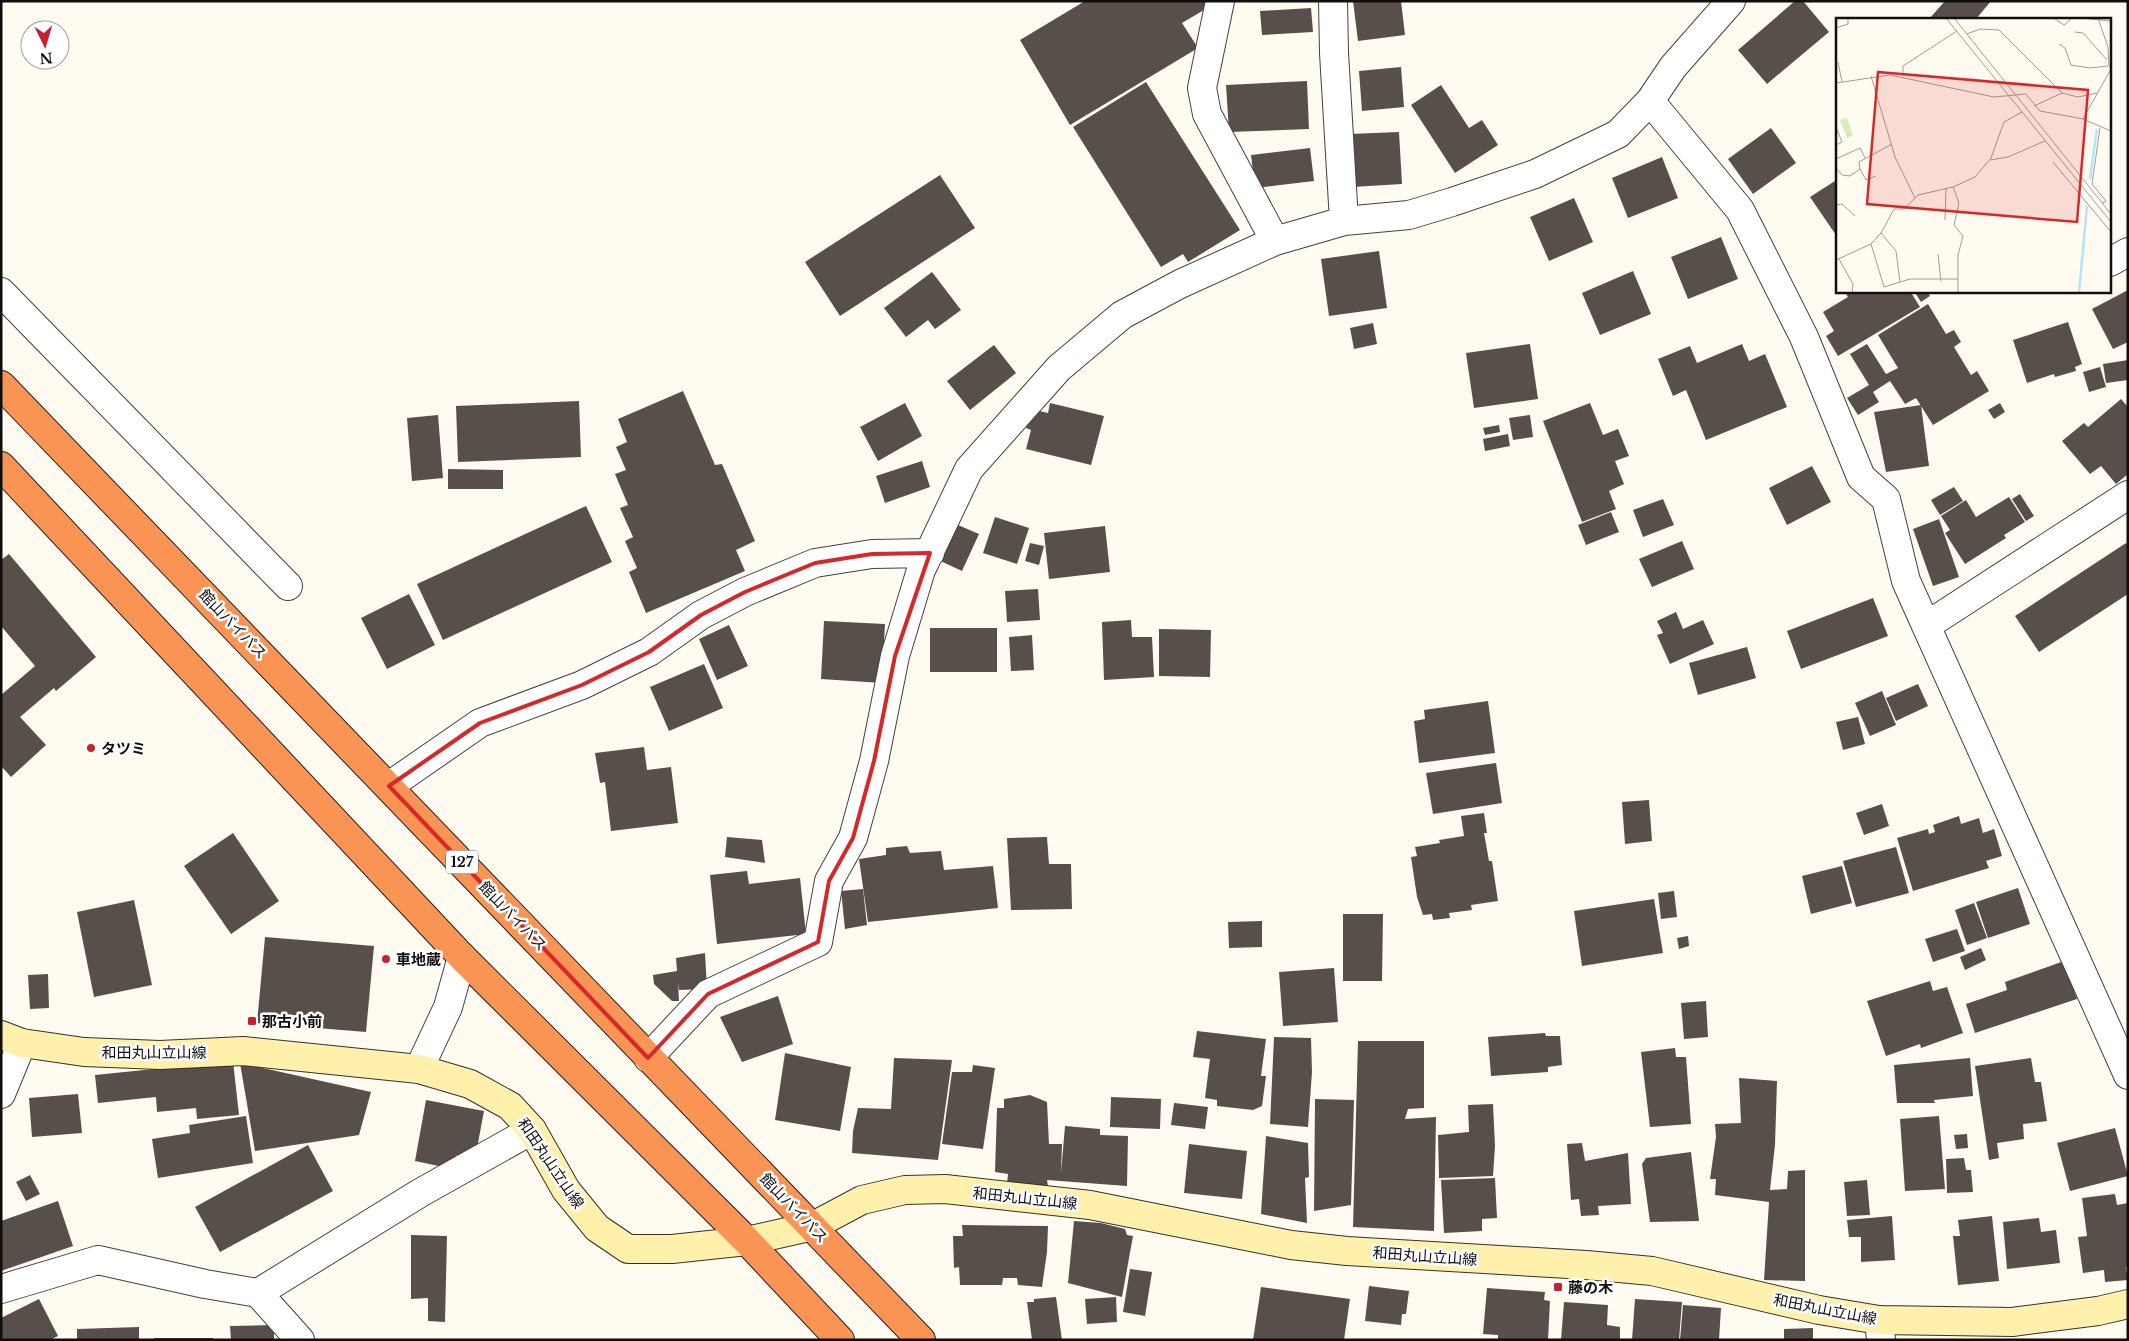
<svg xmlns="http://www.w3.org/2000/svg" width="2129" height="1341" font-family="'Libre Baskerville','Noto Sans JP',serif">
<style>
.building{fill:#584f4b}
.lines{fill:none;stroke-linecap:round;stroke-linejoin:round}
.street-casing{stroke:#424242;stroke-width:30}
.secondary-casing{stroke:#313131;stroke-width:30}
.highway-casing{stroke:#202020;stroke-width:30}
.street{stroke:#fff;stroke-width:28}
.secondary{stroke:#fff0ac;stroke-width:28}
.highway{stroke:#fa9454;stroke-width:28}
.marked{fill:none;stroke:#d62828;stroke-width:4;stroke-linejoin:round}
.poi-dot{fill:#c72033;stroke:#fff;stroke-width:2}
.labels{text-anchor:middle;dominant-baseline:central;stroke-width:5;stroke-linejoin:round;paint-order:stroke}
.shield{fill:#fff;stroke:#575757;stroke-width:1}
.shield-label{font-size:14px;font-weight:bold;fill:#0f0f0f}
.street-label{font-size:15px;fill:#0f0f0f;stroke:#fff}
.poi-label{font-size:15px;font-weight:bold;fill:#0f0f0f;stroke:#fff;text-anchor:start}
.inset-river{fill:none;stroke:#b3e4f9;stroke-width:2.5}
.inset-road{fill:none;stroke:#9f9d97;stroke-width:1}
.view{fill:#d62828;fill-opacity:0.15;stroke:#d62828;stroke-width:2.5}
.inset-edge{fill:none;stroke:#0f0f0f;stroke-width:2.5}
</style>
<rect width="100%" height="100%" fill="#fffbf1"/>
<path class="building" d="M1085,1H1205L1209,7L1182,23L1198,48L1070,125L1020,40Z
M1353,1H1401L1405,35L1358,41Z
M1795,1H1803L1829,32L1767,84L1738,50Z
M1945,1H1991L1976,19H1929Z
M1311,8L1313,32L1262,35L1260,11Z
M1401,67L1404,107L1362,111L1359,71Z
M1307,81L1309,129L1229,132L1226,85Z
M1146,82L1240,230L1188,262L1183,254L1161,267L1073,127Z
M1441,85L1469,128L1482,120L1498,145L1455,173L1411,105Z
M1771,128L1796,163L1753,194L1728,159Z
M1399,132L1402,184L1352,187L1349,134Z
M1310,148L1314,181L1255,188L1251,155Z
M1662,157L1678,198L1628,218L1612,178Z
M940,175L975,228L840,316L805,262Z
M1838,179V238L1810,197Z
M1574,198L1593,242L1549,261L1530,217Z
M1721,237L1738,279L1688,299L1671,257Z
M1379,251L1387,308L1329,316L1321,259Z
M1633,271L1651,314L1600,335L1582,293Z
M932,272L961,310L935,329L928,320L906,337L884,308Z
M2128,290V342L2113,349L2092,309Z
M1844,291H1910L1920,307L1838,356L1826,336L1834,331L1823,312L1848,297Z
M1914,291H1927L1930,296L1921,302Z
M1928,304L1946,334L1954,330L1961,342L1954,347L1971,375L1977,371L1989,391L1933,425L1916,398L1905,404L1890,381L1873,392L1879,402L1858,415L1847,398L1869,385L1850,354L1867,344L1886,374L1898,368L1878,335Z
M2068,322L2082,364L2075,367L2076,371L2055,377L2054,374L2027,383L2013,340Z
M1373,323L1377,344L1354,349L1350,328Z
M1530,344L1538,399L1474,408L1466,353Z
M1742,344L1749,361L1765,354L1787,407L1706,440L1686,390L1673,396L1658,359L1690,346L1697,363Z
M994,345L1016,373L970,410L947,381Z
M2128,360V380L2106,383L2103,364Z
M2100,367L2106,387L2089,392L2083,372Z
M683,391L715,465L722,464L755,541L736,550L745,571L646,613L629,572L637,568L625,541L633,537L620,508L628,505L615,474L626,470L616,447L627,442L618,419Z
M2121,399L2128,407V474L2116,484L2101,466L2090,474L2062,441L2084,423L2088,427Z
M579,401L581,457L458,462L456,406Z
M905,403L922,436L878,461L860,427Z
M1050,403L1104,416L1091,465L1026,449L1031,430L1026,428L1031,409L1048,413Z
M1590,403L1603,435L1618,429L1629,456L1615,461L1624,484L1609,491L1616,509L1582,522L1543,421Z
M2000,403L2005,412L1994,419L1988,410Z
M1921,405L1929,466L1886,472L1874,412Z
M438,415L443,478L412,481L407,418Z
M1530,415L1533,437L1513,440L1509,418Z
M1499,425L1500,432L1485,435L1483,428Z
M1508,434L1510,446L1485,451L1483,439Z
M922,461L930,487L885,503L876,476Z
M1812,466L1831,502L1787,525L1769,488Z
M448,469L503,470V489H448Z
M1954,487L1963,501L1940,515L1931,500Z
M2020,494L2034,516L2026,521L2012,499Z
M2009,497L2025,522L2004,535L2006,538L1965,564L1945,533L1950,530L1941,516L1966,500L1976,517Z
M1663,499L1674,525L1643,537L1633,510Z
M586,506L612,562L443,640L417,584Z
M1611,512L1619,532L1586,545L1578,525Z
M995,517L1029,528L1017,564L983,553Z
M1939,519L1959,577L1933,586L1913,529Z
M951,522L979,534L962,571L934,558Z
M1105,526L1110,572L1049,579L1044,533Z
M1682,541L1694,569L1652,587L1639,559Z
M1030,543L1044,546L1039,565L1025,561Z
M2126,543L2128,546V594L2039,652L2015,616Z
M9,554L96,657L56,691L54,688L20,717L46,745L11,777L1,766V695L35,666L1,626V560Z
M1038,589L1040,620L1007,622L1005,591Z
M409,594L435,645L387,669L361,618Z
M1873,598L1888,636L1801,669L1787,631Z
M1676,612L1683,629L1703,620L1714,644L1670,664L1657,635L1663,633L1657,621Z
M1131,620L1132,637H1152L1154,677L1104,680L1102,622Z
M824,621L885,624L882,683L821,679Z
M729,625L748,666L717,680L699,639Z
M930,628H997V672H930Z
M1159,629L1211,630L1210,677L1159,676Z
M1032,635L1034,670L1011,671L1009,637Z
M1747,647L1756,678L1698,695L1689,663Z
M704,664L723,708L669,731L650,687Z
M1918,684L1928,706L1896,721L1886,698Z
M1882,691L1896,725L1870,736L1855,703Z
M1488,701L1495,753L1419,763L1414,721L1425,719L1424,710Z
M1858,717L1865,744L1843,750L1836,722Z
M644,747L647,770L671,767L678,823L611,831L605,782L600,783L595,753Z
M1496,763L1502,803L1433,814L1426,773Z
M1649,800L1652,841L1625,844L1622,802Z
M1882,804L1889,826L1864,835L1856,813Z
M1484,813L1487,833H1484L1489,861H1492L1498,901L1471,905L1472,910L1449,913L1450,918L1433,920L1432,914L1423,915L1417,897L1411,857L1417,856L1415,847L1440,843L1439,840L1464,836L1461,816Z
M1959,816L1961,824L1979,818L1983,833L1994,829L2002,856L1986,861L1989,868L1913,891L1897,838L1928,829L1929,834L1935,832L1933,825Z
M233,833L279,901L231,934L184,866Z
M727,837L762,840L765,863L725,857Z
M1047,837L1049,864H1071L1072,909L1011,910L1007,838Z
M907,846L910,853L941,851L944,870L993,866L998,908L868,922L859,859L886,855V848Z
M1896,847L1909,893L1856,907L1843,861Z
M1842,866L1852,903L1811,914L1802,876Z
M747,871L749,884L800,878L806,934L717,944L710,875Z
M2018,888L2030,924L1988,938L1976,902Z
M863,889L867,925L845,929L841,891Z
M1674,891L1677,917L1661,919L1658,893Z
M1654,899L1663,953L1582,966L1574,911Z
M134,900L152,985L94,997L77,912Z
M1974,903L1987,938L1967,945L1955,910Z
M1343,914H1383L1382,981H1343Z
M1262,921V947L1229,948L1228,922Z
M1957,929L1965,951L1933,962L1925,939Z
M1688,936L1689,946L1679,949L1677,938Z
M265,937L374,946L366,1032L257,1023Z
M1981,948L1986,960L1965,970L1960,957Z
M705,953L707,989L679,990L678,983L679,1001H672L654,984L653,975L677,971L676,958Z
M2064,961L2077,999L1975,1033L1966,1004L2007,990L2005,982Z
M1334,968L1338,1022L1283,1026L1279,972Z
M48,974L49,1008L30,1009L28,975Z
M1930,981L1933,991L1947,987L1963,1033L1921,1048L1920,1044L1886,1056L1867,1001Z
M778,996L793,1044L742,1062L720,1017Z
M1706,1001L1708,1037L1684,1039L1681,1003Z
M1197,1031L1266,1039L1261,1076H1266L1262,1106L1253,1110L1217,1106V1100L1205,1098L1210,1059L1193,1057Z
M1545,1033L1546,1036H1560L1562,1065L1548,1067V1072L1491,1076L1488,1037Z
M1274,1037L1311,1038L1312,1072L1308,1127L1270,1124Z
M1358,1041H1424V1108L1408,1109L1405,1119L1436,1117L1434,1231L1353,1227Z
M1675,1048L1676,1057H1686L1691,1124L1650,1127L1641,1052Z
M785,1053L851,1067L840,1131L775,1120Z
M894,1058L952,1060L938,1160L852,1153L853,1131L858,1108L891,1109Z
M1970,1058L1973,1096L1934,1100L1935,1103H1897L1894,1065Z
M2031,1058L2035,1082H2041L2047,1121L2023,1124L2024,1139L1997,1143L1999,1158L1989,1160L1975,1066Z
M233,1061L239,1115L197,1119L196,1108L157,1112L156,1097L98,1103L95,1075Z
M240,1063L371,1092L359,1135L255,1151Z
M973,1065L995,1068L983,1149L942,1144L952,1072H972Z
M1739,1078L1777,1081L1775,1145L1770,1190L1787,1189L1788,1171L1805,1170V1281L1764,1280L1769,1202L1715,1195L1716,1179H1710L1716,1137L1715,1124L1741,1123Z
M78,1094L82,1133L32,1137L29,1098Z
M1030,1095L1047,1102L1049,1144H1062L1061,1173L1065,1126L1100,1129V1135L1128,1136L1127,1186L1047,1180L1048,1186L1007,1184L1008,1174L995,1172L997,1108H1004V1099Z
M1111,1097L1161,1099L1160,1129L1110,1127Z
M1315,1099L1354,1100L1351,1205L1314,1211Z
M426,1100L484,1111L475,1159L456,1155L453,1169L415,1161Z
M1174,1103L1208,1107L1205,1129L1171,1125Z
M1493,1104L1495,1146L1493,1176L1439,1178L1438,1135L1469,1132L1468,1105Z
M246,1116L253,1163L158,1178L152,1139L190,1133L189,1125Z
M1939,1116L1945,1189L1905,1191L1900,1119Z
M2115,1128L2128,1176L2070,1191L2057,1143Z
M1967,1134L1968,1148L1956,1149L1954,1135Z
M1266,1136L1308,1143L1309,1177L1305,1178L1307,1223L1261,1214Z
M1582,1143L1585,1161L1628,1153L1631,1204L1598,1206L1599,1215L1581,1216L1579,1199L1571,1200L1567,1144Z
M1189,1144L1247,1151L1242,1199L1184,1193Z
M308,1145L333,1191L220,1252L195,1207Z
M1691,1152L1699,1221L1650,1222L1642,1164L1646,1158Z
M1964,1158L1966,1170H1971L1973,1192L1947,1193L1946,1159Z
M30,1175L40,1194L26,1201L16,1182Z
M1495,1178L1497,1218L1482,1219V1231L1444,1233L1441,1180Z
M1867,1180L1870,1215L1847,1216L1844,1182Z
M2115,1194L2117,1205L2128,1203V1267H2126L2128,1280L2105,1282L2104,1270L2083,1273L2078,1237L2087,1236L2082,1198Z
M58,1201L73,1246L1,1271V1221Z
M1892,1216L1895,1260L1861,1262V1237H1849L1847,1220Z
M1992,1216L1999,1281L1958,1285L1953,1236H1960L1958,1220Z
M2039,1218L2041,1232L2056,1230L2060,1263L2007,1269L2003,1222Z
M1074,1221L1101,1223L1125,1229L1127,1235L1133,1236L1122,1297L1068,1283Z
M962,1225L1048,1226L1047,1252L1042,1287L1018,1285L1017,1278H1003L1002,1285H960L959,1267L954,1268L953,1236H963Z
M411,1235L447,1236L445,1322L428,1321V1298L411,1299Z
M1130,1269L1152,1272L1145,1316L1123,1312Z
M1369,1286L1409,1291L1406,1314H1402L1401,1325L1365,1321Z
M1261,1287L1350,1299L1344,1340H1253Z
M1487,1288L1545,1292L1544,1300L1550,1301L1548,1340H1498V1335L1483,1334Z
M1056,1297L1062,1340H1032L1027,1302H1034V1299Z
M1116,1297L1117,1322L1087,1324L1085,1299Z
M39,1299L58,1336L50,1340H1V1318Z
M1635,1299L1682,1302L1679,1340H1632Z
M1564,1302L1608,1305L1607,1325L1620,1327V1340H1561Z
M1683,1305L1721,1308L1719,1340H1680Z
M274,1325V1340H231L230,1326Z
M139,1327V1340H77V1329Z
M1813,1328V1340H1784V1329Z
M154,1338H213V1340H154Z"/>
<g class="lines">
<defs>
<path id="street" d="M1220,1L1202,88L1207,114L1275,241
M1333,1L1334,53L1344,221
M1650,101L1740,210L1804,337L1861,477L1886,499L1906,581L2128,1075
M2110,262L2128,252
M1,292L288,586
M1926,626L2128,495
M389,786L480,723L582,685L649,652L701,615L745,592L815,563L872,554L930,553
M648,1058L708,994L818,942L829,881L853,838L874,761L895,656L921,570L969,469L1059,368L1122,315L1180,284L1275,241L1344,221L1409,215L1452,202L1535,174L1618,134L1650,101L1673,67L1731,1
M419,1069L448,1007L462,957
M1,1094L22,1043
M1,1289L98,1260L205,1284L258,1293L300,1340
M258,1293L420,1193L532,1130
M1879,1320L1881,1340"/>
<path id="secondary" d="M1,1035L22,1043L84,1052L160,1055L243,1051L419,1069L470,1084L510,1106L532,1130L566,1190L597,1228L628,1249H672L747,1241L813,1226L862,1200L905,1190L945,1189L1090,1205L1291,1245L1347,1251L1586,1265L1652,1271L1819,1310L1879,1320L2012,1322L2098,1311L2128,1304"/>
<path id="highway" d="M1,385L921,1340
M1,466L462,957L747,1241L840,1340"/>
</defs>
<use href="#street" class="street-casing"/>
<use href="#secondary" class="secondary-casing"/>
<use href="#highway" class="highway-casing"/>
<use href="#street" class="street"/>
<use href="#secondary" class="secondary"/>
<use href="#highway" class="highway"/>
</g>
<path class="marked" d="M930,553L895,656L874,761L853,838L829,881L818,942L708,994L648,1058L389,786L480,723L582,685L649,652L701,615L745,592L815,563L872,554Z"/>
<g class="poi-dot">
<circle cx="91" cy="748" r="5"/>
<circle cx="386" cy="959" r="5"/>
<rect x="247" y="1016" width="10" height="10" rx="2.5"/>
<rect x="1553" y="1282" width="10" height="10" rx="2.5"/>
</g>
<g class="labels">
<rect class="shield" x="446" y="850.5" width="32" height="23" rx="4"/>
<g class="shield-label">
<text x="462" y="862">127</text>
</g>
<g class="street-label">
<text transform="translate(233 624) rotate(46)">館山バイパス</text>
<text transform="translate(513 916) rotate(46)">館山バイパス</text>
<text x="154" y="1052">和田丸山立山線</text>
<text transform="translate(551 1163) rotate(56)">和田丸山立山線</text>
<text transform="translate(1025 1198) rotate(6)">和田丸山立山線</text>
<text transform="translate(794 1208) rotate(46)">館山バイパス</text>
<text transform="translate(1425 1256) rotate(4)">和田丸山立山線</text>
<text transform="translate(1825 1309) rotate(11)">和田丸山立山線</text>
</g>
<g class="poi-label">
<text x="101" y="748">タツミ</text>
<text x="396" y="959">車地蔵</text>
<text x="262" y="1021">那古小前</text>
<text x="1568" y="1287">藤の木</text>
</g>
</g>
<g transform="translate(1836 18)">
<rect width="275" height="275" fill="#fffbf1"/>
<path d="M11,100L17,117L11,120L4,102Z" fill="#d7ecb8"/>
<path class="inset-river" d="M254,161L261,111M243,275L251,188"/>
<path class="inset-road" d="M110,0L275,204M118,0L275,196M245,0L275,3M262,0L272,29L273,49M219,1L228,7L236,0M0,10L12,6V0M239,14L247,15L271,42M131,16L144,11L163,12L226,75L242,79L261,75M223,26L229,30L235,47L254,50L272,48M2,44L6,64M35,58L59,139L79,180M67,58V48L121,13M0,65L54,57L158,79L190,76L204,93L247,101L275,113M198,88L226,75M247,101L275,51M0,109L6,124L0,127M264,110L256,166L270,183L266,185M0,141L24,130L29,140M154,142L172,139L209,123M217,144L275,214M0,150L6,157L14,158L24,151L23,144L56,126M24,151L30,162L40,158M117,169L123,185L118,207L127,218L122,237V275M0,187L6,186L19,198M109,202L110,171M45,215L60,233L64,264M35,226L48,269L74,261H122M102,236L105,263M3,241L17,266L16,275M0,242L35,226L45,215L58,191H68L82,177L117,169L139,159L155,140L168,104L186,94"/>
<path class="view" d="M42,54L252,72L241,204L31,186Z"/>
<rect width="275" height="275" class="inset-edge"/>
</g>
<rect width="2129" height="1341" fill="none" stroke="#0f0f0f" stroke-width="5"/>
<g transform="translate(45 45) rotate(175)"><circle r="24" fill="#ffffff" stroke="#9f9f9f"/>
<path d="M0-4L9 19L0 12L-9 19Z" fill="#c72033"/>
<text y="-8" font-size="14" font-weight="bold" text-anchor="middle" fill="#0f0f0f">N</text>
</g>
</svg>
